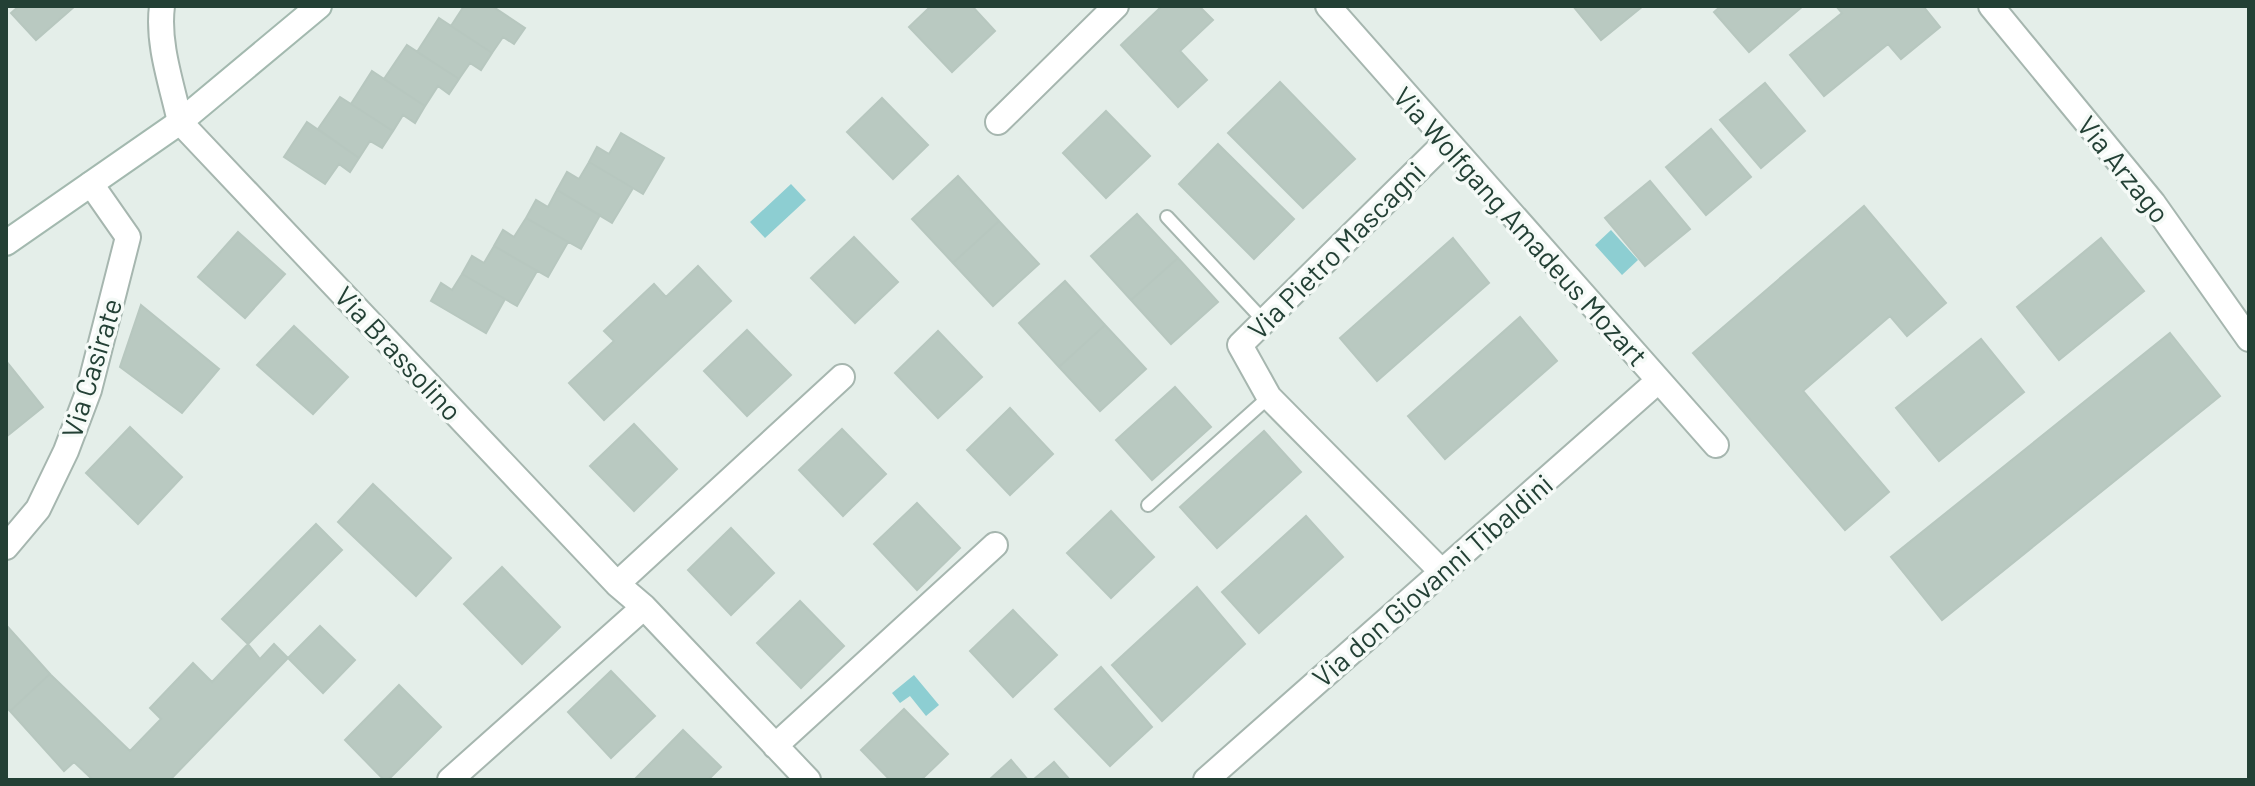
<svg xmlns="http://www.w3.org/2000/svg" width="2255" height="786" font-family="Barlow,sans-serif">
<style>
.water{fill:#8dced2}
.building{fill:#b9c9c1;stroke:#b7c7bf;stroke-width:2}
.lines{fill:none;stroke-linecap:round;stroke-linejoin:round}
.service-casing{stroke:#a6b6af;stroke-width:16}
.minor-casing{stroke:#a6b6af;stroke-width:28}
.secondary-casing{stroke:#a3b9af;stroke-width:28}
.service{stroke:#fff;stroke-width:12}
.minor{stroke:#fff;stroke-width:24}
.secondary{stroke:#fff;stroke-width:24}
.labels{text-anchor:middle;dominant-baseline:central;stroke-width:7;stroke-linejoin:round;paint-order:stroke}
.street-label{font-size:28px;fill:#234035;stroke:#f5faf7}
</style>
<rect width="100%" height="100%" fill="#e4eee9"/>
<path class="water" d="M791,184L806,200L765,238L750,222Z
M1611,230L1638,260L1622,275L1595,245Z
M914,675L939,705L926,716L910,696L900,703L892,693Z"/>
<path class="building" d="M19,6H75L36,40L11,13Z
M464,6H492L525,28L514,44L503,37L492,53L451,26Z
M931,6H972L995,31L952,72L909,27Z
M1162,6H1199L1213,20L1180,51L1207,80L1178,107L1121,45Z
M1573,6H1643L1601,40Z
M1721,6H1803L1749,52L1714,12Z
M1836,6H1923L1940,27L1901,59L1888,44L1824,96L1790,55L1842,13Z
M439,18L492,53L481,70L470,63L459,79L417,52Z
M407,45L459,79L449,94L438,86L425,106L384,79Z
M372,71L425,106L415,123L403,115L393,131L351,104Z
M1280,82L1355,159L1303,208L1228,133Z
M1765,83L1805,131L1761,168L1720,120Z
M340,97L393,131L382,148L370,141L359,158L318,129Z
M882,98L928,145L893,179L847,132Z
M1106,111L1150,156L1106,198L1063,153Z
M307,122L359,158L350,172L339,164L325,184L284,157Z
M1711,129L1751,177L1706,215L1666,167Z
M621,133L664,158L643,194L589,162L597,147L609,154Z
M1218,144L1294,219L1254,259L1179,184Z
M589,162L633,188L612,223L557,190L567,172L579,179Z
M958,176L999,221L953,263L912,219Z
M1650,181L1690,229L1645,266L1605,218Z
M557,190L600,215L581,249L526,218L536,200L548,207Z
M1864,206L1946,303L1907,336L1890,316L1803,391L1889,492L1845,530L1693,353Z
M1137,214L1178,258L1131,300L1091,256Z
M526,218L568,242L548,277L494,246L503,230L514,237Z
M999,221L1039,264L993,306L953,263Z
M238,232L285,274L245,318L198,277Z
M854,237L898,282L855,323L811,278Z
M1453,238L1489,283L1377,381L1340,338Z
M2101,238L2144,291L2059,360L2017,307Z
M494,246L537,271L517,306L462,274L472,256L484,263Z
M1178,258L1218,302L1171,344L1131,300Z
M698,266L731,301L604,420L569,383L614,341L604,331L654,284L666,297Z
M462,274L505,299L486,333L431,301L441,283L452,290Z
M1065,281L1105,325L1059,367L1019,323Z
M141,305L219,369L182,413L120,367Z
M1520,317L1557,361L1445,459L1408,416Z
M1105,325L1146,369L1100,411L1059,367Z
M294,326L348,377L313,414L257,365Z
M747,330L791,375L747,416L704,371Z
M938,331L982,377L938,418L895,373Z
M2170,333L2220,396L1942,620L1891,557Z
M1981,339L2024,392L1939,461L1896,408Z
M6,361L43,407L6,437Z
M1175,387L1211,427L1152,480L1116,440Z
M1010,408L1053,454L1010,495L967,450Z
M634,424L677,469L634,511L590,466Z
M130,427L182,477L138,524L86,473Z
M842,429L886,474L843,516L799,470Z
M1264,431L1301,472L1217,548L1180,507Z
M373,484L451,558L416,596L338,522Z
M917,503L960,548L917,590L874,544Z
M1111,511L1154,557L1111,598L1067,553Z
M1306,516L1343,557L1259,633L1222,592Z
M316,524L342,550L248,644L222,619Z
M731,528L774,573L731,615L688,570Z
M502,567L560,627L522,664L464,604Z
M1197,587L1245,644L1162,721L1112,665Z
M800,601L844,646L801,688L757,643Z
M1013,610L1057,655L1013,697L970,651Z
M6,625L50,674L10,711L6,707Z
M320,626L355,660L323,693L288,658Z
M248,644L260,659L274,644L288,658L170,780H93L74,762L64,771L10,711L50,674L130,751L161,719L150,708L193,663L212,682Z
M1101,667L1152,727L1110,766L1055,709Z
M611,671L655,716L611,758L568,712Z
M399,685L441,727L388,780H384L345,740Z
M904,709L948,754L921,780H890L861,750Z
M683,730L721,767L708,780H634Z
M1011,760L1028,780H989Z
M1054,762L1070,780H1033Z"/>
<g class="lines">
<defs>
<path id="service" d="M1167,217L1264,321
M1148,505L1269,397"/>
<path id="minor" d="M162,6C157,44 172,85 180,122L617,584L644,607L808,780
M1328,6L1716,445
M1991,6L2153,203L2249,339
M998,122L1116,6
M6,547L38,509L66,451L89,390L128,237L91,184
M1442,572L1269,397L1240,345L1446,142
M617,584L842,377
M775,746L995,545
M450,780L644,607
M1206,780L1658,381"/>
<path id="secondary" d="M6,243L180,122L319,6"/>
</defs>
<use href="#service" class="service-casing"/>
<use href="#minor" class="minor-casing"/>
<use href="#secondary" class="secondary-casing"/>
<use href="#service" class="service"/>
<use href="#minor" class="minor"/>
<use href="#secondary" class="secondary"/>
</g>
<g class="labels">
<g class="street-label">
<text transform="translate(2124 169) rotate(51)">Via Arzago</text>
<text transform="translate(1521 226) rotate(48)">Via Wolfgang Amadeus Mozart</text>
<text transform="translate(1336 250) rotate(-45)">Via Pietro Mascagni</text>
<text transform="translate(399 353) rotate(47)">Via Brassolino</text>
<text transform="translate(91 368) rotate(-73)">Via Casirate</text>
<text transform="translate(1432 580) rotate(-41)">Via don Giovanni Tibaldini</text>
</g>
</g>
<rect width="2255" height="786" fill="none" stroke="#234035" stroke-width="16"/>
</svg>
